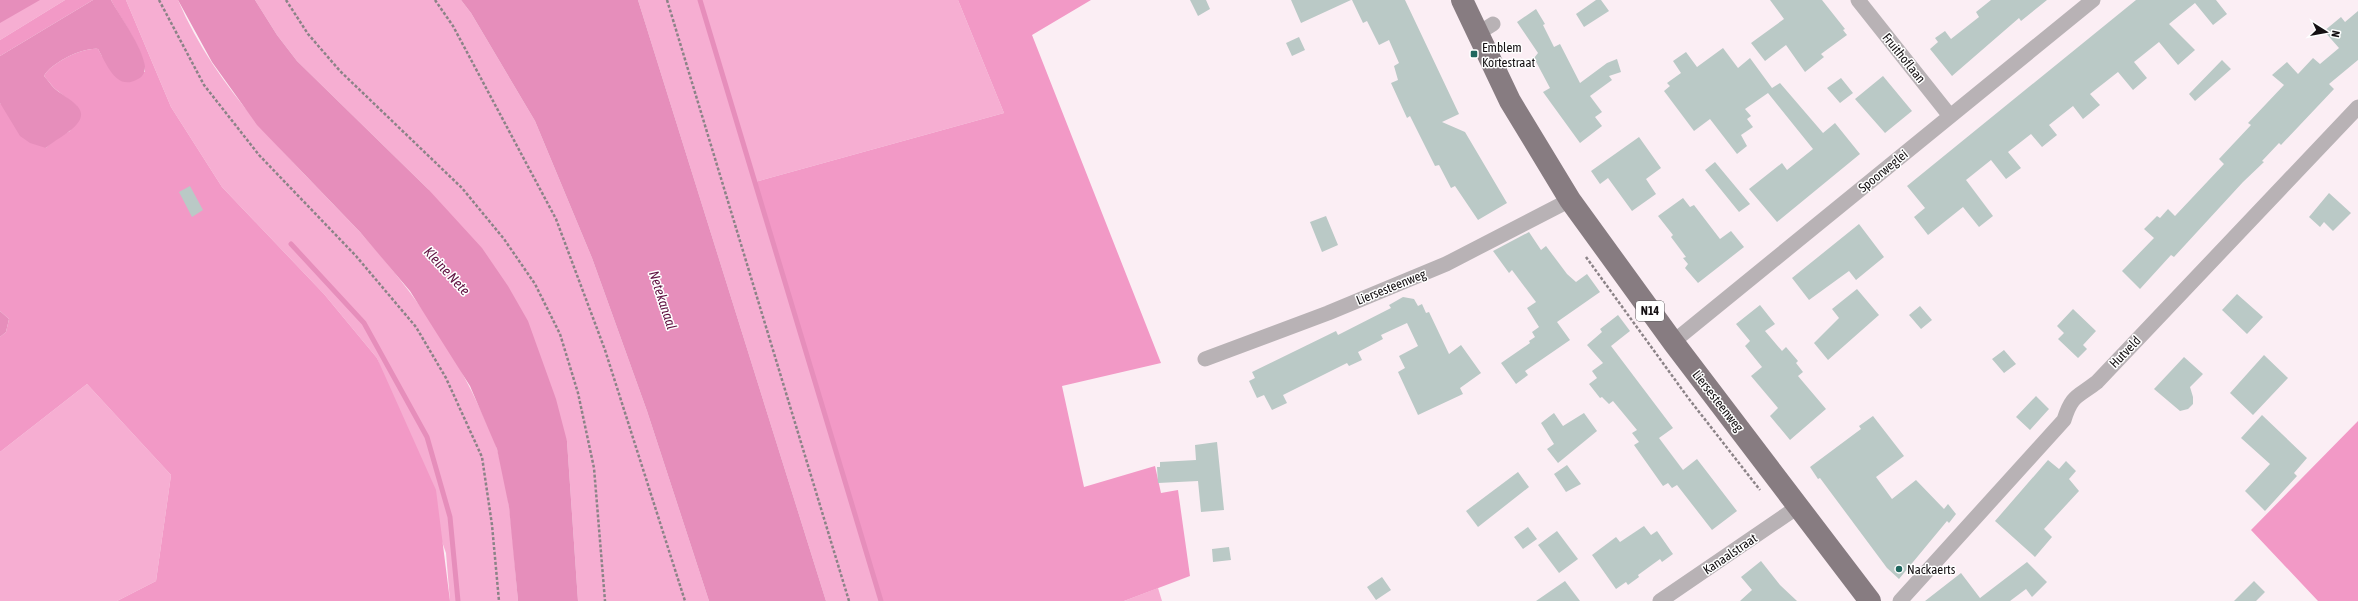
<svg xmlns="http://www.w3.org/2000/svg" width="2358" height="601" font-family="'Asap Condensed',sans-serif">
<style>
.green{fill:#f6aed2}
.forest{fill:#f299c6}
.water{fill:#e68ebb}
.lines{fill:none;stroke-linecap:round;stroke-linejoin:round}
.stream{stroke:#e68ebb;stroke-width:5}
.building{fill:#bac9c6}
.path{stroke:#8b8387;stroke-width:2.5;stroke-dasharray:3 2;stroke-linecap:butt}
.minor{stroke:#b8b2b5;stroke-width:15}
.primary{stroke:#877c81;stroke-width:22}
.poi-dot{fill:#20685f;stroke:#fff;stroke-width:1.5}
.labels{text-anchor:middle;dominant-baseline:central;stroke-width:3;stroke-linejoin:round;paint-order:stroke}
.shield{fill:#fff;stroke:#5b585a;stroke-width:1}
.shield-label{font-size:12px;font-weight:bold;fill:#151113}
.poi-label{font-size:13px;fill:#151113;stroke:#fff;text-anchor:start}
.street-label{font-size:13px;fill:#151113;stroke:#fff}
.water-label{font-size:14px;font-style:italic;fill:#611443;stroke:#fff}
</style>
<rect width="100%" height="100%" fill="#fbeef4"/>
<path class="green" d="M0,0H65L0,40Z
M126,0H178C217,92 292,160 359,231C409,286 452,346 482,413C487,425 494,437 497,449C512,498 513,551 518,601H450L446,553L377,358L324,294L222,187L171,107Z
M255,0H461L471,13L535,121L592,258L647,411L709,601H578L567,441L428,189L297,61L277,35Z
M638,0H958L1004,113L755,182L881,601H826Z
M87,384L171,475L156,581L117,601H0V452Z
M1158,588L1162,601H1124Z"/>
<path class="forest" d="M65,0H93L0,56V40Z
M111,0H126L171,107L222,187L324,294L377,358L436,490L450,601H117L156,581L171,475L87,384L0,452V337L6,332L9,319L0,311V103L46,148L58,137L70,131L77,106L54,88L44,76C51,63 83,47 98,49L102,56L145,72C145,51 121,19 111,0Z
M958,0H1091L1032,35L1161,363L1062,386L1084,487L1155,466L1161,493L1178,490L1190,576L1124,601H882L755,182L1004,113Z
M2358,421V601H2318L2251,530Z"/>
<path class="water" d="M0,0H40L0,23Z
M93,0H111C121,18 142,46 145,66C145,72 143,77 138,79C116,92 107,64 98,49C83,47 51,63 44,76C48,80 51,85 54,88C69,101 95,109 72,129C64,136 55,140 46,148L30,143L20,136L0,103V56Z
M178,0H255L277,35L297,61L428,189L482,248L508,286L528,321L556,399L567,441L578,601H518L509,507L497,449L470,386L410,291L360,232L257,125L212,62Z
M461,0H638L826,601H709L647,411L592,258L535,121L471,13Z
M0,311L9,319L6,332L0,337Z"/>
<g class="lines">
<path class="stream" d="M700,0L881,601
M291,244L364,323L427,437L450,517L458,601"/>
</g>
<path class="building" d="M1190,0H1206L1210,9L1198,16Z
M1291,0H1351L1301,23Z
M1352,0H1405L1459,114L1442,122L1465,132L1507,203L1478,220L1455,186L1451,188L1439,165L1435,166L1410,116L1407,118L1391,83L1398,80L1394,66L1399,63L1389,40L1379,45L1367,21L1363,23Z
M1596,0H1601L1609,11L1584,27L1576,14Z
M1770,0H1822L1845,29L1843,30L1847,35L1821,54L1824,57L1805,72L1786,45L1765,61L1751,43L1784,19Z
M1991,0H2047L2021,21L2019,18L1952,76L1930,49L1938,42L1935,38L1945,31L1951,39L1979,17L1976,12Z
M2136,0H2216L2227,14L2213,25L2195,3L2169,24L2195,50L2178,65L2159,42L2134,62L2147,78L2133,90L2118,72L2090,94L2100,105L2083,119L2073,106L2049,125L2057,135L2042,147L2031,134L2008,152L2021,168L2006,179L1991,160L1966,180L1993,216L1979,227L1963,207L1928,235L1914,217L1925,208L1907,186Z
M1536,9L1545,24L1543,25L1554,47L1560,44L1580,83L1607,63L1617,59L1621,72L1609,76L1612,80L1590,96L1602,112L1595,117L1602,126L1580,143L1543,92L1550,88L1534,58L1538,53L1517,22Z
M2358,11V60L2329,84L2334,89L2281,145L2279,143L2262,161L2264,162L2243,182L2174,257L2171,255L2140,289L2122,271L2154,238L2144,229L2157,216L2160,218L2168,209L2175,216L2224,164L2219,159L2251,125L2248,123L2284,85L2272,75L2287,62L2298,74L2313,58L2320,64L2339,48L2324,31L2341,17L2345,22Z
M1299,37L1305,50L1292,56L1286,43Z
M1723,48L1738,68L1750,58L1772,88L1780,83L1823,133L1835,123L1860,154L1777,222L1749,189L1782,163L1787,170L1813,149L1768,93L1745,109L1751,116L1747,119L1753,127L1741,135L1747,146L1737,154L1710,119L1694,131L1664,91L1670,86L1667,83L1681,73L1673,61L1686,52L1697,67Z
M2222,60L2231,69L2195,101L2189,94Z
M1883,76L1912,111L1885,133L1855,99Z
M1841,78L1853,93L1840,103L1827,88Z
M1639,137L1661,168L1646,179L1656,194L1632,211L1608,178L1600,184L1591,171Z
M1715,162L1750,204L1739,212L1705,170Z
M190,186L203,210L192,217L179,192Z
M2329,193L2351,213L2333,231L2324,222L2320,227L2309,217Z
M1683,198L1690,207L1694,205L1720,239L1731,231L1744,247L1698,283L1685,268L1688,264L1683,258L1686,257L1671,237L1673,235L1658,216Z
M1326,216L1338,245L1322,252L1310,222Z
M1859,224L1884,257L1856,280L1849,271L1809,300L1792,278Z
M1529,232L1541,250L1546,246L1567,274L1576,282L1587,274L1600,292L1557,322L1570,340L1525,371L1528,375L1516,384L1501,363L1530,343L1529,341L1535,337L1532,332L1539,327L1527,308L1536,302L1512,270L1509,273L1493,251Z
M1857,289L1879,315L1828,360L1814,343L1839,318L1832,309Z
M2237,294L2263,317L2247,334L2222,310Z
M1403,297L1414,299L1418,306L1422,304L1426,313L1429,312L1449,354L1461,345L1481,373L1460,388L1463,394L1418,415L1398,372L1405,368L1399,356L1418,346L1407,323L1381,335L1383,339L1358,352L1362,360L1349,366L1347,363L1283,395L1287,403L1272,410L1264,395L1257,398L1249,381L1255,378L1252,372L1336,331L1338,335L1391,308L1389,305Z
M1760,305L1775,324L1765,331L1782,351L1786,347L1798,361L1796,363L1803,372L1798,376L1826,409L1790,440L1770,416L1778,408L1751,376L1762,367L1745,346L1750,341L1736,324Z
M1920,306L1932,320L1921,329L1909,315Z
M2073,309L2096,331L2083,345L2087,349L2078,358L2058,339L2064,333L2057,326Z
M1618,315L1630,331L1611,346L1673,428L1659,438L1683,470L1697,459L1737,511L1712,530L1677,485L1672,488L1668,483L1663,486L1634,445L1639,442L1632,433L1637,430L1613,401L1609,404L1602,397L1600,398L1589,384L1597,378L1592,371L1603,363L1587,345L1602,332L1600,329Z
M2004,350L2016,364L2004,373L1992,359Z
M2264,355L2288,378L2253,415L2230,393Z
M2184,357L2203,374L2190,387L2193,397V404L2188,409L2180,411L2154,389Z
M2036,396L2049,409L2030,430L2016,417Z
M1554,413L1563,426L1584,413L1597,431L1558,463L1547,449L1554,444L1541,423Z
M2262,415L2307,458L2294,473L2297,476L2265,511L2245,491L2270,464L2241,438Z
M1873,416L1904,456L1876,477L1892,499L1916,480L1944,509L1948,504L1956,514L1949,523L1947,521L1899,579L1887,568L1820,478L1818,479L1810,467L1861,429L1859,426Z
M1217,442L1224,510L1201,512L1198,481L1158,483L1157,467H1160V462L1196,460L1195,445Z
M2048,460L2059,469L2066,461L2076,471L2069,479L2079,491L2044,529L2052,537L2035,557L1995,521Z
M1567,465L1581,484L1566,492L1554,474Z
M1518,472L1529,487L1478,527L1466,511Z
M1644,526L1651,535L1657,531L1673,554L1662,562L1660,559L1638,575L1639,577L1628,585L1626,582L1616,589L1592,555L1616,537L1620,542Z
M1528,527L1537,539L1523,549L1514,537Z
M1557,531L1578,559L1559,573L1538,545Z
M1229,547L1231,560L1213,562L1212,549Z
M1761,561L1780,585L1797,601H1740L1752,590L1741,577Z
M2027,562L2047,582L2032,597L2026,589L2010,601H1925L1961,573L1980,598Z
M1382,577L1391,590L1376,600L1367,587Z
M1565,581L1580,601H1536Z
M2254,581L2265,592L2256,601H2234Z"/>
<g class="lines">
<path class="path" d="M159,0L204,85L259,155L356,256L416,327L446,378L482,457L492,525L499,601
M286,0L308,34L340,71L462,188L504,239L535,284L560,334L578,393L594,468L605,601
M435,0L453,26L556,219L605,350L685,601
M667,0L849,601
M1586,257L1689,399L1760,490"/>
<path class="minor" d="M1858,0L1950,116
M1477,34L1493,24
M1673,342L2093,0
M1205,359L1328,313L1446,264L1570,200
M1660,601L1799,506
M1900,601L2064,420C2072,394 2078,397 2097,382L2358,107"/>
<path class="primary" d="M1462,0L1510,101L1570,200L1673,342L1870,601"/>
</g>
<g class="poi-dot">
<rect x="1470" y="50" width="8" height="8" rx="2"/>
<circle cx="1899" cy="569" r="4"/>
</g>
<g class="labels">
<rect class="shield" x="1636" y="301" width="28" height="20" rx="3"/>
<g class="shield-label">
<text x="1650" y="311">N14</text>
</g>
<g class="poi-label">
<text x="1482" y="47">Emblem<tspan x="1482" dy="15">Kortestraat</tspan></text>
<text x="1907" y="569">Nackaerts</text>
</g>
<g class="street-label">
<text transform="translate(1904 58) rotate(51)">Fruithoflaan</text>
<text transform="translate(1883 171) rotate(-39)">Spoorweglei</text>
<text transform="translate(1391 287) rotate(-22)">Liersesteenweg</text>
<text transform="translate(2125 352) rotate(-46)">Hutveld</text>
<text transform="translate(1718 401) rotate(52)">Liersesteenweg</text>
<text transform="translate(1730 554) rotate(-34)">Kanaalstraat</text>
</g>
<g class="water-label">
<text transform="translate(447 271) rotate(47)">Kleine Nete</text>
<text transform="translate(663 300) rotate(72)">Netekanaal</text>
</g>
</g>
<g transform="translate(2326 32) rotate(101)" stroke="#ffffff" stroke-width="3" paint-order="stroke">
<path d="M0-3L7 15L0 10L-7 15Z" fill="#151113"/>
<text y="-6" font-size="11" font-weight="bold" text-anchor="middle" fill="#151113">N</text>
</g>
</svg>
